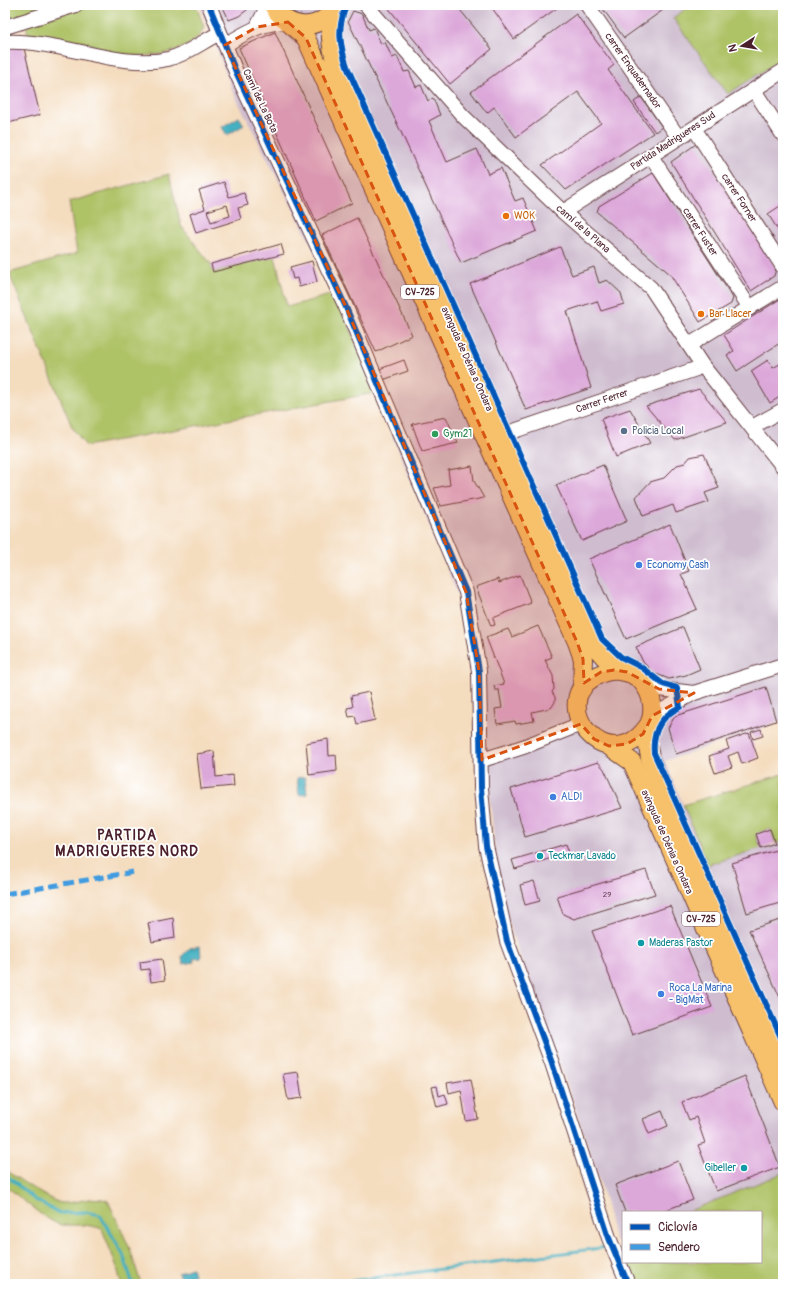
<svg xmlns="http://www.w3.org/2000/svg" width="788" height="1289" font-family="Pangolin,sans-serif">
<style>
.industrial{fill:#cfbdcf}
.green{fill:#aec266;stroke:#7c7048}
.water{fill:#44b0c1;stroke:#476876}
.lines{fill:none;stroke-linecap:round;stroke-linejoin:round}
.stream{stroke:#44b0c1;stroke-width:3}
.building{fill:#dca7d9;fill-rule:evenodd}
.minor-casing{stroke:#643b41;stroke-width:16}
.major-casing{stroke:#643b41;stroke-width:20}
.minor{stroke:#fff;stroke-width:14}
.major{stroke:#f7c06b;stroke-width:18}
.quiet{stroke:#409be1;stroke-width:5;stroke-dasharray:10 5;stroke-linecap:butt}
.cycleway-casing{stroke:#fff;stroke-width:8}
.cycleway{stroke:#0057b8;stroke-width:6}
.marked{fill:#d8530f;fill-opacity:0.2;stroke:#d8530f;stroke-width:3;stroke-dasharray:8 5;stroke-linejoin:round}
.food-dot{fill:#e8710a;stroke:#fff;stroke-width:1.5}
.service-dot{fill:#5c6f8a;stroke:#fff;stroke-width:1.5}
.leisure-dot{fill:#2e9e5b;stroke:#fff;stroke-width:1.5}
.shop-dot{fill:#3f7fe0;stroke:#fff;stroke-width:1.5}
.culture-dot{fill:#0f9aa8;stroke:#fff;stroke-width:1.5}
.labels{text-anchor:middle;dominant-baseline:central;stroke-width:3.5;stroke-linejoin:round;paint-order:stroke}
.number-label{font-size:8px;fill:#6e4156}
.shield{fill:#fff;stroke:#80626b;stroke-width:1}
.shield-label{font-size:9px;font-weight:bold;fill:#4a1f2b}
.street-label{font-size:10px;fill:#4a1f2b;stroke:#fff}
.food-label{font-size:10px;fill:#c56008;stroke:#fff;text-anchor:start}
.service-label{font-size:10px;fill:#4e5e75;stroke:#fff;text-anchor:start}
.leisure-label{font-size:10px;fill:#27864d;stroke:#fff;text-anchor:start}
.shop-label{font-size:10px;fill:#366cbe;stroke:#fff;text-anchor:start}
.culture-label{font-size:10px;fill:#0d838f;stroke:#fff;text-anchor:start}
.district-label{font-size:14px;font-weight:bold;letter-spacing:1px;fill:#4a1f2b;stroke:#fff}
</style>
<rect width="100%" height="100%" fill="#fff"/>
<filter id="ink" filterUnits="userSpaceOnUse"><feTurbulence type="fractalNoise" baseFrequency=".025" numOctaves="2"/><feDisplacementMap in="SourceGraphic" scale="8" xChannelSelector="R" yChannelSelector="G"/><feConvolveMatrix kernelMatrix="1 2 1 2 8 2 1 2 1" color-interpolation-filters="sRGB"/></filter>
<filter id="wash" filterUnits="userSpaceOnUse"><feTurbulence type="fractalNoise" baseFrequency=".012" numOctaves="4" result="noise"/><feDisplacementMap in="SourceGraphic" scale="16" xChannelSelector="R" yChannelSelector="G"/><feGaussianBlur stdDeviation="0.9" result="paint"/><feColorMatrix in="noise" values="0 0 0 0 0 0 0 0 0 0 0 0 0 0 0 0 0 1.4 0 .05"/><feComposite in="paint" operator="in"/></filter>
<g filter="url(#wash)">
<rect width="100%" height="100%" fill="#f4dcbe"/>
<path class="industrial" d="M200,5H783V721L665,761L708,864L783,842V1173L687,1212H623V1238L615,1242L601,1185L568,1087L512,934L498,878L486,760V710L461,603L375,393L340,300L233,92Z"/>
<path class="green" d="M5,5H65L5,24Z
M92,5H196L204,27C193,55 146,58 120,54C108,53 95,45 83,42C65,39 46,37 28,35L26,24Z
M691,5H783V58L728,94L673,18Z
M169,174L181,226L211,264L213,272L275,256L287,307L337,293L375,393L86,446L72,427L9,273L77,253L69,202Z
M783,774V841L775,843L770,829L756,835L761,848L708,865L683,805Z
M5,1170C16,1177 51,1202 62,1203C77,1204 94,1194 108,1201L130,1249L141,1284H121L117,1267L102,1229C86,1223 77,1226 62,1225C48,1223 17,1195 5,1185Z
M783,1173V1284H634L624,1262H761V1212H687Z"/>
<path class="water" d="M239,117L244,125L227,135L222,127Z
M305,777L307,794L299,795L297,778Z
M200,946L201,958L193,959L194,962L183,964L182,956L190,948Z
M192,1268L194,1275L181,1280L178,1273Z"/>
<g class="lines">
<path class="stream" d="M5,1174L35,1200L60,1213L86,1212L100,1215L122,1252L133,1284
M328,1284L608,1247"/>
</g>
<g id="blocks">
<path class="building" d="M222,5H250L247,10L239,16L229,20Z
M386,5H456L492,49L450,84Z
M490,5H561L514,39Z
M600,5H659L663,10L624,38Z
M353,11L362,14L369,30L374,28L381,44L385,42L392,58L397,56L404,72L409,71L416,87L421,85L428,101L433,98L440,115L429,121L447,162L477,149L488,174L501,168L515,201L523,198L537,231L461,263L401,132L348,21Z
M576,14L614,65L608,70L653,133L566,190L542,165L601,123L578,92L516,137L494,107L487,113L471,92Z
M275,32L352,203L316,221L239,48Z
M23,44L40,115L8,123L5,111V49Z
M641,97L662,127L655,132L634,102Z
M696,144L776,269L774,276L751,291L671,162Z
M653,173L733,298L731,304L700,322L670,274L597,212L599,206Z
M224,182L229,197L244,193L248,205L238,208L241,219L196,233L190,214L205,209L199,190ZM227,205L230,216L211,222L207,211Z
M783,204V238L768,214Z
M357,218L412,335L376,352L322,235Z
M281,244L284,254L213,272L211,264Z
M560,247L572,275L594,267L599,283L607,280L621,293L624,304L601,311L597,301L567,311L591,388L526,410L470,284Z
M312,261L317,282L299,287L297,278L293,279L290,267Z
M783,297V341L737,371L727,355L734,351L724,335Z
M404,360L408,371L380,381L377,370Z
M768,360L773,368L783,362V395L770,403L751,371Z
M699,389L727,422L675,440L646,406Z
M630,409L650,443L616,457L601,419Z
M446,417L458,443L422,451L412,424Z
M704,454L719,488L705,493L709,502L676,513L673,505L643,516L636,497L650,482L664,478L677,465L685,463L690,457Z
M603,465L627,521L582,541L556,485Z
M472,466L474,481L484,498L441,506L434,488L450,485L448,470Z
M670,524L689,571L681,574L697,609L626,639L589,559Z
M520,575L531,603L493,618L495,625L491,626L476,587L498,579L499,583Z
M538,626L552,657L545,660L553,676L554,689L552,692L555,697V702L551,708L532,712L534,721L516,724L515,721L497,724L495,709L502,708L499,690H495L494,686L504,684L486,637L508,629L512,637Z
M683,627L700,669L686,675L669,679L654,673L643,662L636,647Z
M766,687L776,721L676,754L668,728L675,716Z
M369,692L375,720L357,724L355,716L349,717L347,708L353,707L351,696Z
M761,729L763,736L753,739L751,732Z
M749,733L758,758L742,764L738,752L728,756L732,767L715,773L709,756L729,749L726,741Z
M328,739L329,756L336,755L337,771L309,775L306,743Z
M214,751L216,777L233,775L234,786L201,789L197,754Z
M598,762L604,769L622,808L525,837L511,789Z
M770,829L775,843L761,848L756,834Z
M566,844L569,853L515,869L512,860Z
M783,848V902L747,913L732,863Z
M646,870L655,894L574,919L563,914L557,896Z
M534,881L540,901L525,905L520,885Z
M670,906L712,1007L632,1035L592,931Z
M173,918L175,938L152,942L148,923Z
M783,919V1004L749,930Z
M162,959L165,980L151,982L149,969L141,970L140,962Z
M298,1072L302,1098L288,1100L283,1074Z
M745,1076L780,1167L716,1191L698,1145L705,1143L696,1117L689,1120L682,1102Z
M471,1079L478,1119L466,1121L461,1090L449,1093L447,1083Z
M437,1086L439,1096L445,1094L448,1104L437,1107L432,1087Z
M662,1111L668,1126L649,1134L643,1119Z
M678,1161L693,1200L660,1212H625L615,1185Z"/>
</g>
</g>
<g filter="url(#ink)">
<use href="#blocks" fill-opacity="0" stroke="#643b41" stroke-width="1"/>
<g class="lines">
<defs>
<path id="minor" d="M209,5L236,72L345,305L466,592L479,671L481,788L486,846L507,941L552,1063L609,1238L628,1284
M366,5L463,116L563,212L651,288L702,365L783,467
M587,5L679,138
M5,27L76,5
M257,27L268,5
M5,42C60,39 117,70 168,59C188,54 203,41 220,33
M225,45C249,31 260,23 288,22
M754,90L783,135
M694,128L783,267
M651,156L750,308
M563,212L783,71
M689,345L783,287
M752,427L783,410
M502,435L696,369L702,365
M643,683L659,689L694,693
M652,716L694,693L783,665
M482,760L523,747L581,724"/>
<path id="major" d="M273,5C286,30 320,33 334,7
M334,9C327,32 332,53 340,76L598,650L607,660L627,672
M288,22L306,38L577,642L583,659L582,689
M648,726C609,782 546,705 594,677C604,671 614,669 625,672C644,676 654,696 652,714C652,719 649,723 648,728C647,738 648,749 650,758L783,1063
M609,746L632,762L783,1102"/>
</defs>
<use href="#minor" class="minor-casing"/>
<use href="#major" class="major-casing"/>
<use href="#minor" class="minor"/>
<use href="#major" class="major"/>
<path class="quiet" d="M5,894L133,872"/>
<defs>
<path id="cycleway" d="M209,5L236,72L345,305L466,592L479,671L481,788L486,846L507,941L552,1063L609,1238L628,1284
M347,5C336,27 340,47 348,69L602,639L621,657L641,667L663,684L677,688L680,707C661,716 652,731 654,753L783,1042"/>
</defs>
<use href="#cycleway" class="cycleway-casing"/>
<use href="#cycleway" class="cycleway"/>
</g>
</g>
<path class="marked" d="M288,22L306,38L577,642L583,659L584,683L601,672L614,670L627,672L659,689L694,693L652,716L643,734L627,744L609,746L594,739L581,724L482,760L479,671L466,592L345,305L225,45L257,27Z"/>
<g class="food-dot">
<circle cx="506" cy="216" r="4"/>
<circle cx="701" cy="314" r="4"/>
</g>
<circle class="service-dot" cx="624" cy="431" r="4"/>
<circle class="leisure-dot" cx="435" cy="434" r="4"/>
<g class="shop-dot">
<circle cx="639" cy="565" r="4"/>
<circle cx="553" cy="797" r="4"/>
<circle cx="661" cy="994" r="4"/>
</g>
<g class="culture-dot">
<circle cx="540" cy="856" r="4"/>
<circle cx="641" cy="943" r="4"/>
<circle cx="744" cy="1168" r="4"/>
</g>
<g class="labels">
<g class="number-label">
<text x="607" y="894">29</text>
</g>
<g class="shield">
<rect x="401" y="285" width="38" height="14" rx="3"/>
<rect x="682" y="912" width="38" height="14" rx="3"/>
</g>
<g class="shield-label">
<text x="420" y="292">CV-725</text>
<text x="701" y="919">CV-725</text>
</g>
<g class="street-label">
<text transform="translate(633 71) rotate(55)">carrer Enquadernador</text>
<text transform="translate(260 101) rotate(65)">Camí de La Bota</text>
<text transform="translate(673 141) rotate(-33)">Partida Madrigueres Sud</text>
<text transform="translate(739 198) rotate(57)">carrer Forner</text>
<text transform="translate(583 229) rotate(41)">camí de la Plana</text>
<text transform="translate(700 232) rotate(57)">carrer Fuster</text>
<text transform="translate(467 359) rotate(66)">avinguda de Dénia a Ondara</text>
<text transform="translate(602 401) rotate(-19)">Carrer Ferrer</text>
<text transform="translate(667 842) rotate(66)">avinguda de Dénia a Ondara</text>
</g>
<g class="food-label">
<text x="514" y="216">WOK</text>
<text x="709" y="314">Bar Llacer</text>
</g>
<g class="service-label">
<text x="632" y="431">Policia Local</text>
</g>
<g class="leisure-label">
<text x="443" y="434">Gym21</text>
</g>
<g class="shop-label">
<text x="647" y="565">Economy Cash</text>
<text x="561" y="797">ALDI</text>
<text x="669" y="988">Roca La Marina<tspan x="669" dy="12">- BigMat</tspan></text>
</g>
<g class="culture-label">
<text x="548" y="856">Teckmar Lavado</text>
<text x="649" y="943">Maderas Pastor</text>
<text x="736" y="1168" text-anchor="end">Gibeller</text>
</g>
<g class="district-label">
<text x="127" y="835">PARTIDA<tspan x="127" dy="16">MADRIGUERES NORD</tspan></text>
</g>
</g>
<rect width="788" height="1289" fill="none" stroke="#fff" stroke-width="20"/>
<rect x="622" y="1211" width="140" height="52" fill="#ffffff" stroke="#b7a5aa"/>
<rect x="630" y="1224" width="20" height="6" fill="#0057b8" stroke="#b7a5aa"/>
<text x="658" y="1231" font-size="12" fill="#4a1f2b">Ciclovía</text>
<rect x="630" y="1244" width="20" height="6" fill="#409be1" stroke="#b7a5aa"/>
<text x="658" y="1251" font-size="12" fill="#4a1f2b">Sendero</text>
<g transform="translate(742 46) rotate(258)" stroke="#ffffff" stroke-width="3" paint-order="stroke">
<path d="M0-3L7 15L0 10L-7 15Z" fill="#4a1f2b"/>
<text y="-6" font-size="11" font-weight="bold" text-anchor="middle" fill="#4a1f2b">N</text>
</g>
</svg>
